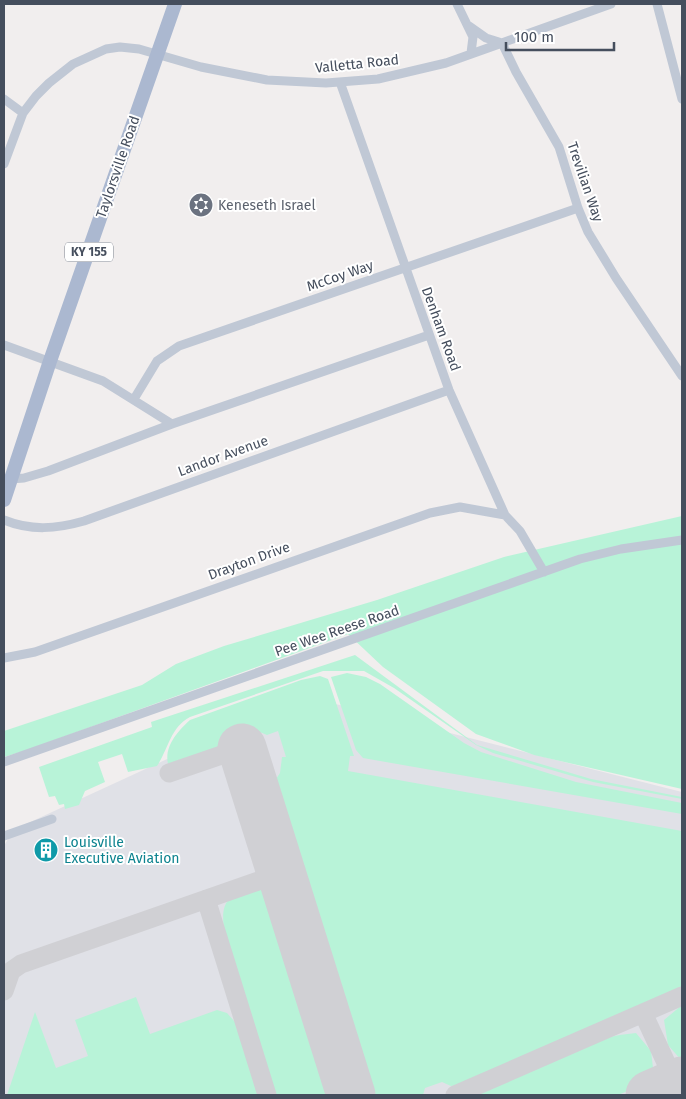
<svg xmlns="http://www.w3.org/2000/svg" width="686" height="1099" font-family="'Fira Sans',sans-serif">
<style>
.airport{fill:#e0e1e7}
.green{fill:#b8f3d8}
.lines{fill:none;stroke-linecap:round;stroke-linejoin:round}
.taxiway{stroke:#d0d0d4;stroke-width:19}
.runway{stroke:#d0d0d4;stroke-width:49}
.street{stroke:#c0c8d5;stroke-width:9}
.primary{stroke:#abb8d0;stroke-width:14}
.labels{text-anchor:middle;dominant-baseline:central;stroke-width:4;stroke-linejoin:round;paint-order:stroke}
.shield{fill:#fff;stroke:#7d838e;stroke-width:1}
.shield-label{font-size:12px;font-weight:bold;fill:#454e5d}
.street-label{font-size:14px;fill:#454e5d;stroke:#fff}
.worship-label{font-size:14px;fill:#5b616d;stroke:#fff;text-anchor:start}
.culture-label{font-size:14px;fill:#0d838f;stroke:#fff;text-anchor:start}
</style>
<rect width="100%" height="100%" fill="#f1eeee"/>
<path class="airport" d="M304,696L682,792V1095H4V846L13,830Z"/>
<path class="green" d="M682,516V789L534,755L476,734L383,667L348,634L27,750L4,757V731L142,685L176,664L224,646L377,600L504,557Z
M355,655L477,745L591,779L682,797V799L593,782L493,753L476,745L394,688L364,671H323L190,717C170,728 169,748 157,766L128,772L122,754L98,762L105,782L85,791L79,805L65,809L64,804L59,805L55,796L49,797L39,767L152,727L151,722Z
M347,673L366,677L380,684L464,743L481,752L576,782L682,803V814L363,758L356,750L331,677Z
M320,676L328,679L354,756H350L348,771L682,831V989L459,1085L451,1086L442,1082L425,1088L423,1095H366L270,788L280,773L282,757H286L278,731L267,735L255,730L239,731L230,736L219,749L172,764H168C164,746 178,731 190,720L301,680Z
M259,889L268,891L279,903L341,1095H276L224,929C220,899 230,893 259,889Z
M136,997L150,1034L217,1010L227,1013L235,1022L259,1095H7L35,1012L56,1068L88,1056L75,1020Z
M682,1005V1061L668,1045L664,1020Z
M636,1033L651,1051L654,1076L645,1084L618,1095H467C520,1072 577,1038 636,1033Z"/>
<g class="lines">
<path class="taxiway" d="M169,773L242,748
M206,899L267,1095
M4,991L11,971L21,964L281,873
M643,1013L676,1084
M455,1095L682,996"/>
<path class="runway" d="M242,748L351,1095
M650,1095L682,1081"/>
<path class="street" d="M457,4L473,37L471,53
M657,4L682,99
M469,26L486,38L502,43L516,72L559,147L578,208L588,232L616,278L682,376
M340,82L449,390L505,515L520,531L544,572
M4,99L23,113
M4,164L23,113L36,96L49,83L73,64L106,49L120,47L139,49L201,67L267,80L326,83L378,79L446,63L611,4
M4,345L103,381L172,424
M134,399L157,361L179,346L578,208
M11,479L24,478L48,471L172,424L429,335
M4,520C31,531 56,529 84,521L449,390
M4,658L35,652L430,513L460,507L505,515
M4,762L580,559L621,549L682,540
M4,836L52,819"/>
<path class="primary" d="M4,500L50,361L175,4"/>
</g>
<defs>
<symbol id="synagogue-disc" viewBox="-11 -11 22 22"><circle r="9.5" fill="#6b7280" stroke="#fff"/><path d="M0-6.5L5.6 3.2H-5.6ZM0 6.5L5.6-3.2H-5.6Z" fill="#fff"/></symbol>
<symbol id="building-disc" viewBox="-11 -11 22 22"><circle r="9.5" fill="#0f9aa8" stroke="#fff"/><path d="M-4-6H4V6H1V3H-1V6H-4ZM-2.5-4.3h1.7v1.8h-1.7ZM.8-4.3h1.7v1.8H.8ZM-2.5-1h1.7V.8h-1.7ZM.8-1h1.7V.8H.8Z" fill="#fff"/></symbol>
</defs>
<g fill-rule="evenodd">
<use href="#synagogue-disc" x="187" y="191" width="28" height="28"/>
<use href="#building-disc" x="32" y="836" width="28" height="28"/>
</g>
<g class="labels">
<rect class="shield" x="65" y="242.5" width="48" height="19" rx="4"/>
<g class="shield-label">
<text x="89" y="252">KY 155</text>
</g>
<g class="street-label">
<text transform="translate(357 64) rotate(-6)">Valletta Road</text>
<text transform="translate(118 167) rotate(-71)">Taylorsville Road</text>
<text transform="translate(585 182) rotate(71)">Trevilian Way</text>
<text transform="translate(340 276) rotate(-19)">McCoy Way</text>
<text transform="translate(441 329) rotate(70)">Denham Road</text>
<text transform="translate(223 456) rotate(-20)">Landor Avenue</text>
<text transform="translate(249 561) rotate(-20)">Drayton Drive</text>
<text transform="translate(337 631) rotate(-19)">Pee Wee Reese Road</text>
</g>
<g class="worship-label">
<text x="218" y="205">Keneseth Israel</text>
</g>
<g class="culture-label">
<text x="64" y="842">Louisville<tspan x="64" dy="16">Executive Aviation</tspan></text>
</g>
</g>
<rect width="686" height="1099" fill="none" stroke="#454e5d" stroke-width="10"/>
<path d="M506 42v8h108v-8" fill="none" stroke="#454e5d" stroke-width="2.5"/>
<text x="514" y="42" font-size="15" fill="#454e5d" stroke="#ffffff" stroke-width="4" paint-order="stroke">100 m</text>
</svg>
